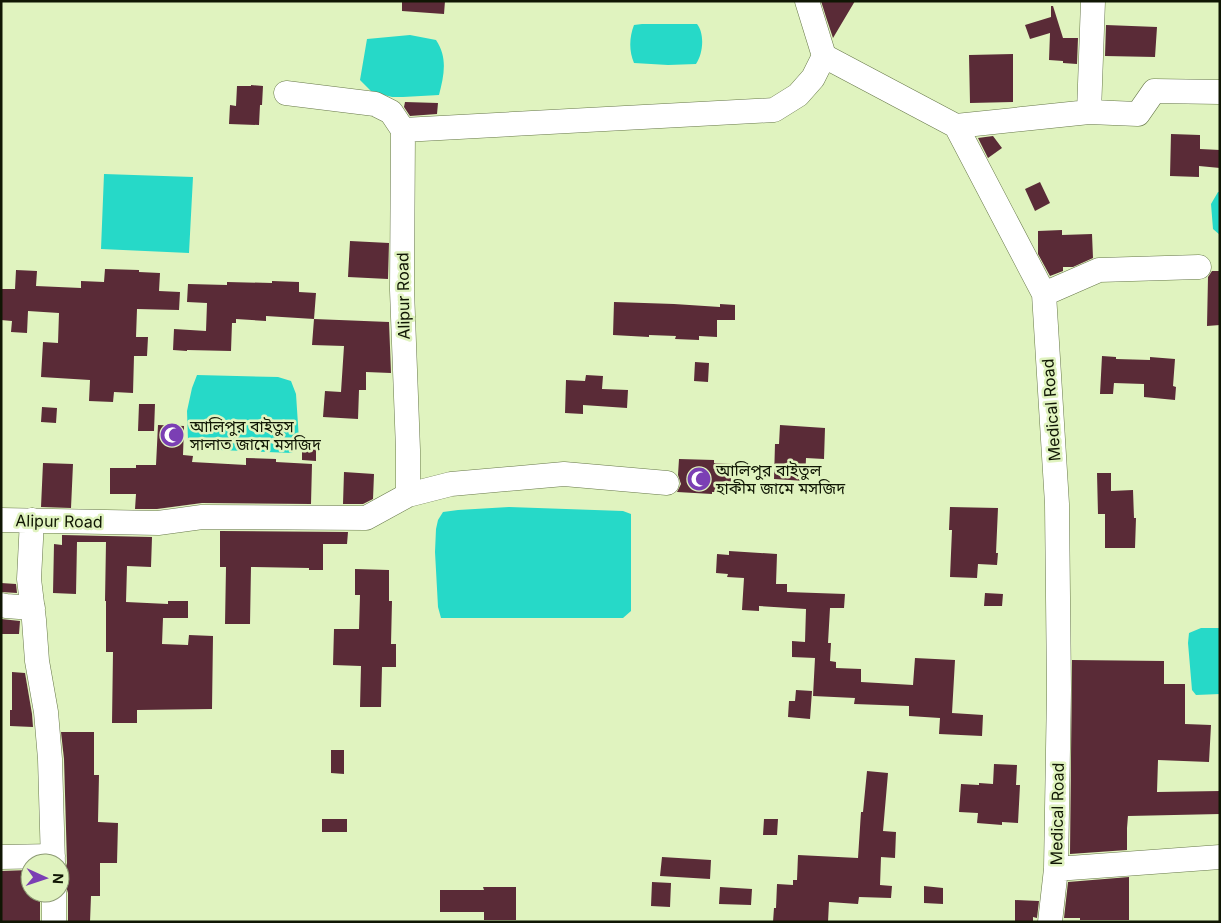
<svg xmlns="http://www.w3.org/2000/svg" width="1221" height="923" font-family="Inter,'Noto Sans Bengali',sans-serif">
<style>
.water{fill:#26d9c8}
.building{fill:#5a2b37}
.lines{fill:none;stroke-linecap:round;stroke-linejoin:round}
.minor-casing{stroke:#677849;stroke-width:25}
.minor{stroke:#fff;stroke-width:24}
.labels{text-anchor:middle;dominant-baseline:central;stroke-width:5;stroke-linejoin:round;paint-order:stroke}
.street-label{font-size:16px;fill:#101604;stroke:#e0f3bf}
.poi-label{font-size:16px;fill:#101604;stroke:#e0f3bf;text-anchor:start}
</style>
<rect width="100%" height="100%" fill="#e0f3bf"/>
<path class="water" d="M642,24H697C705,34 703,54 696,64L668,65L634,63C629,51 629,38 634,25Z
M410,35L436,40C448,58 444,75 439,95L403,97H392L372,92L360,80L367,39Z
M104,174L193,177L189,253L101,249Z
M1218,192H1220V235L1213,229L1211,204Z
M197,375L278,377L291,381L296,394L299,440L292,453L196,449L188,440L187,411L192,388Z
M509,507L623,511L631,514V611L623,618H441L438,607L435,552L436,529L438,520L443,512L458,510Z
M1201,628H1220V694L1196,695L1192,690L1188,643L1189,633Z"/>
<path class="building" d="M402,1H445L444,14L402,11Z
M821,1H855L833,38L826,17Z
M1051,6H1053L1063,38H1078L1077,64L1063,63V61L1049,60L1050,33L1030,39L1025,25L1051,17Z
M1106,25L1157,27L1155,57L1105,56Z
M1013,54V102L970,103L969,55Z
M251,85L263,86L262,105H260L259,125L229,124L230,105L236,106L237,86H251Z
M405,102L438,103L437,114L410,116L404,107Z
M1171,134L1200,135V149L1220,150V168L1199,166V177L1170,176Z
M993,136L1002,148L988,158L978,138Z
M1040,182L1050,203L1035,211L1025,189Z
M1062,230V235L1092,234L1093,258L1073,267H1063V271L1050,276L1038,254V231Z
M350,241L389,243L388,279L348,277Z
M105,269L139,270V272L160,273L159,291L180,292L179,310L137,309L136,337H148L147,356H134L133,393L114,392L113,402L89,401L90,380L41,377L43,342L58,343L59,313L28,311L27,333L11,332L12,321L1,320V289H15L16,270L37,271L36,286L81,288V281L104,282Z
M1212,271H1220V325L1207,326L1208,277Z
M272,281L299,282V292L316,293L314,319L266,316V321L236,319V323H232L231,351L187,350V351L173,350L174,329L206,331L207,303L187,302L188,284L227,285V282L272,283Z
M614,302L674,304L720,307V304L735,305V320H717V337L699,336V340L675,339L676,336L649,335V337L613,335Z
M314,319L389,322L391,373L366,372V390H359L358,419L323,417L325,391L341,392L344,346L312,345Z
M1102,356L1116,357V359L1150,360V357L1175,359L1173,386L1176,387L1175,400L1144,397V384L1114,383L1113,394H1100Z
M695,362L709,363L708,382L694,381Z
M586,375L603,376L602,389L628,390L627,408L583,405V414L565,413L566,380L585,381Z
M139,404H155L154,431H138Z
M42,407L57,408L56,423L41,422Z
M158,425L184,426L183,455L193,456L192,462L246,465V458L276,459V462L312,464L311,504L202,503L157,509H135L136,494H110V468H136V465H156Z
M780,425L825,428L824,459L806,458L805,481L774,479L775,444H779Z
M302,443L316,444V461L302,460Z
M679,459L714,460V463L732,464L730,492H712V494L677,492L681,484L678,475Z
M43,463L73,464L71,508L41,507Z
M344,472L374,474L373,499L363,504H343Z
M1097,473H1111V491L1133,490L1134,518H1136L1135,548H1105V514H1098Z
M950,507L998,508L996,553H998L997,565L978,564L977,578L950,577L952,530H949Z
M220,531L348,532L347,544H323V570H309V568L251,567L250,624H225L226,567H220Z
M62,535L152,537L151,567L127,566L126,602L168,604V601H188V618H163L162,644L188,645L189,635L213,636L212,709L137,710V723H112L113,652H106V601H105L106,542H77L76,594L53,593L54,544L62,545Z
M729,551L777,554L776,584H787V592L845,594L844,608H830L828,643H831L830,661L836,662V668L861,669V682L913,685L915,658L955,660L952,713L983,715L982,736L939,734L940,718L909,716V706L854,704L855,698L813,696L815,658L792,657V641L805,642L806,609L759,606V611L742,610L744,578L727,577L728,574L716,573L717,554L729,555Z
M355,569L389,570V601H392L391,644H396V667H382L381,707H360L361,666L333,665L334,629H359L360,595H355Z
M1,583L16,584L17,593L1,592Z
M985,593L1003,594L1002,606H984Z
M1,619L20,621L19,634H1Z
M1072,660L1164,661V684H1185V724L1211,725L1209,762L1158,760L1157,792L1220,791V814L1128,816L1127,828V850L1070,854Z
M12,672L25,673L32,714L33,727L10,726V710H12Z
M796,690L812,691L810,719L788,717L789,701H795Z
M61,732H94V775H99L98,822L118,823L117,863H100V896H91L90,922H68V893L66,886L60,881V875L65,870L67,863L64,759Z
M331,750H344V774L331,773Z
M994,764L1017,765L1016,785H1020L1018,823L1002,822V825L977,823L978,813L959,812L961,784L979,785V783L993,784Z
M867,771L888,773L883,831L896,832L895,858L881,857L880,885L892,886L891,898L859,897L858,904L829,902L828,922H773L774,908H776L777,884L793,885V880H797L798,855L858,858L861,812H863Z
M322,819H347V832H322Z
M764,819H778L777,835H763Z
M662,857L711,860L710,879L660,876Z
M30,870V893H40V922H1V871Z
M1129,877V920H1080V918H1064L1068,882Z
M652,882L671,883L670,907L651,906Z
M924,886L943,888V904L924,903Z
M483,887H516V920H484V912H440V890H484Z
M720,887L752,889L751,905L719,904Z
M1015,900L1039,901L1037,918L1033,917V922H1015Z"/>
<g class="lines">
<defs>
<path id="minor" d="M807,1L824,56L956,126L1044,294L1057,504L1059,690L1056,869L1050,922
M286,93L375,104L391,112L403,130
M1089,112L1138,114L1154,91L1220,92
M956,126L1089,112L1093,1
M1044,294L1099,270L1199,267
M408,495L451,484L564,474L667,483
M1,520L158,523L202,517L366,518L408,495V450L402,290L403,130L774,110L798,95L813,78L824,56
M32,520L29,579L34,620L37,661L46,712L50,759L53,863
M1,605L6,606L33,608
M1,857L53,856
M1056,869L1220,857
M54,893V922"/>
</defs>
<use href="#minor" class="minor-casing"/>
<use href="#minor" class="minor"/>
</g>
<defs>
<symbol id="mosque-disc" viewBox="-11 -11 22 22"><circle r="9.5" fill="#7b3fb4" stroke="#e0f3bf"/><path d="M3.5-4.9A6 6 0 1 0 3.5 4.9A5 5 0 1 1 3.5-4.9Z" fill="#fff"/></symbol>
</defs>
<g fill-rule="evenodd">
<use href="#mosque-disc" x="158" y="421" width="28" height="28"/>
<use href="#mosque-disc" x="685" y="465" width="28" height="28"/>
</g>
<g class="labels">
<g class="street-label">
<text transform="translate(403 296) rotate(-91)">Alipur Road</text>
<text transform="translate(1051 410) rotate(-94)">Medical Road</text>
<text transform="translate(59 521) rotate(1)">Alipur Road</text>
<text transform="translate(1057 814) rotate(-89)">Medical Road</text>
</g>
<g class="poi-label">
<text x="190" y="426">আলিপুর বাইতুস<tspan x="190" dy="18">সালাত জামে মসজিদ</tspan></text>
<text x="716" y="470">আলিপুর বাইতুল<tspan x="716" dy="18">হাকীম জামে মসজিদ</tspan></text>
</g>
</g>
<rect width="1221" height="923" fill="none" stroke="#101604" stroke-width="5"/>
<g transform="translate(45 878) rotate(93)"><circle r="24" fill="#e0f3bf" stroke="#8d9b74"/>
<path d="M0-4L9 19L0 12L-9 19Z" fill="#7b3fb4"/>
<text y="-8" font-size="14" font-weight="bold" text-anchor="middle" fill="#101604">N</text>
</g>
</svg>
